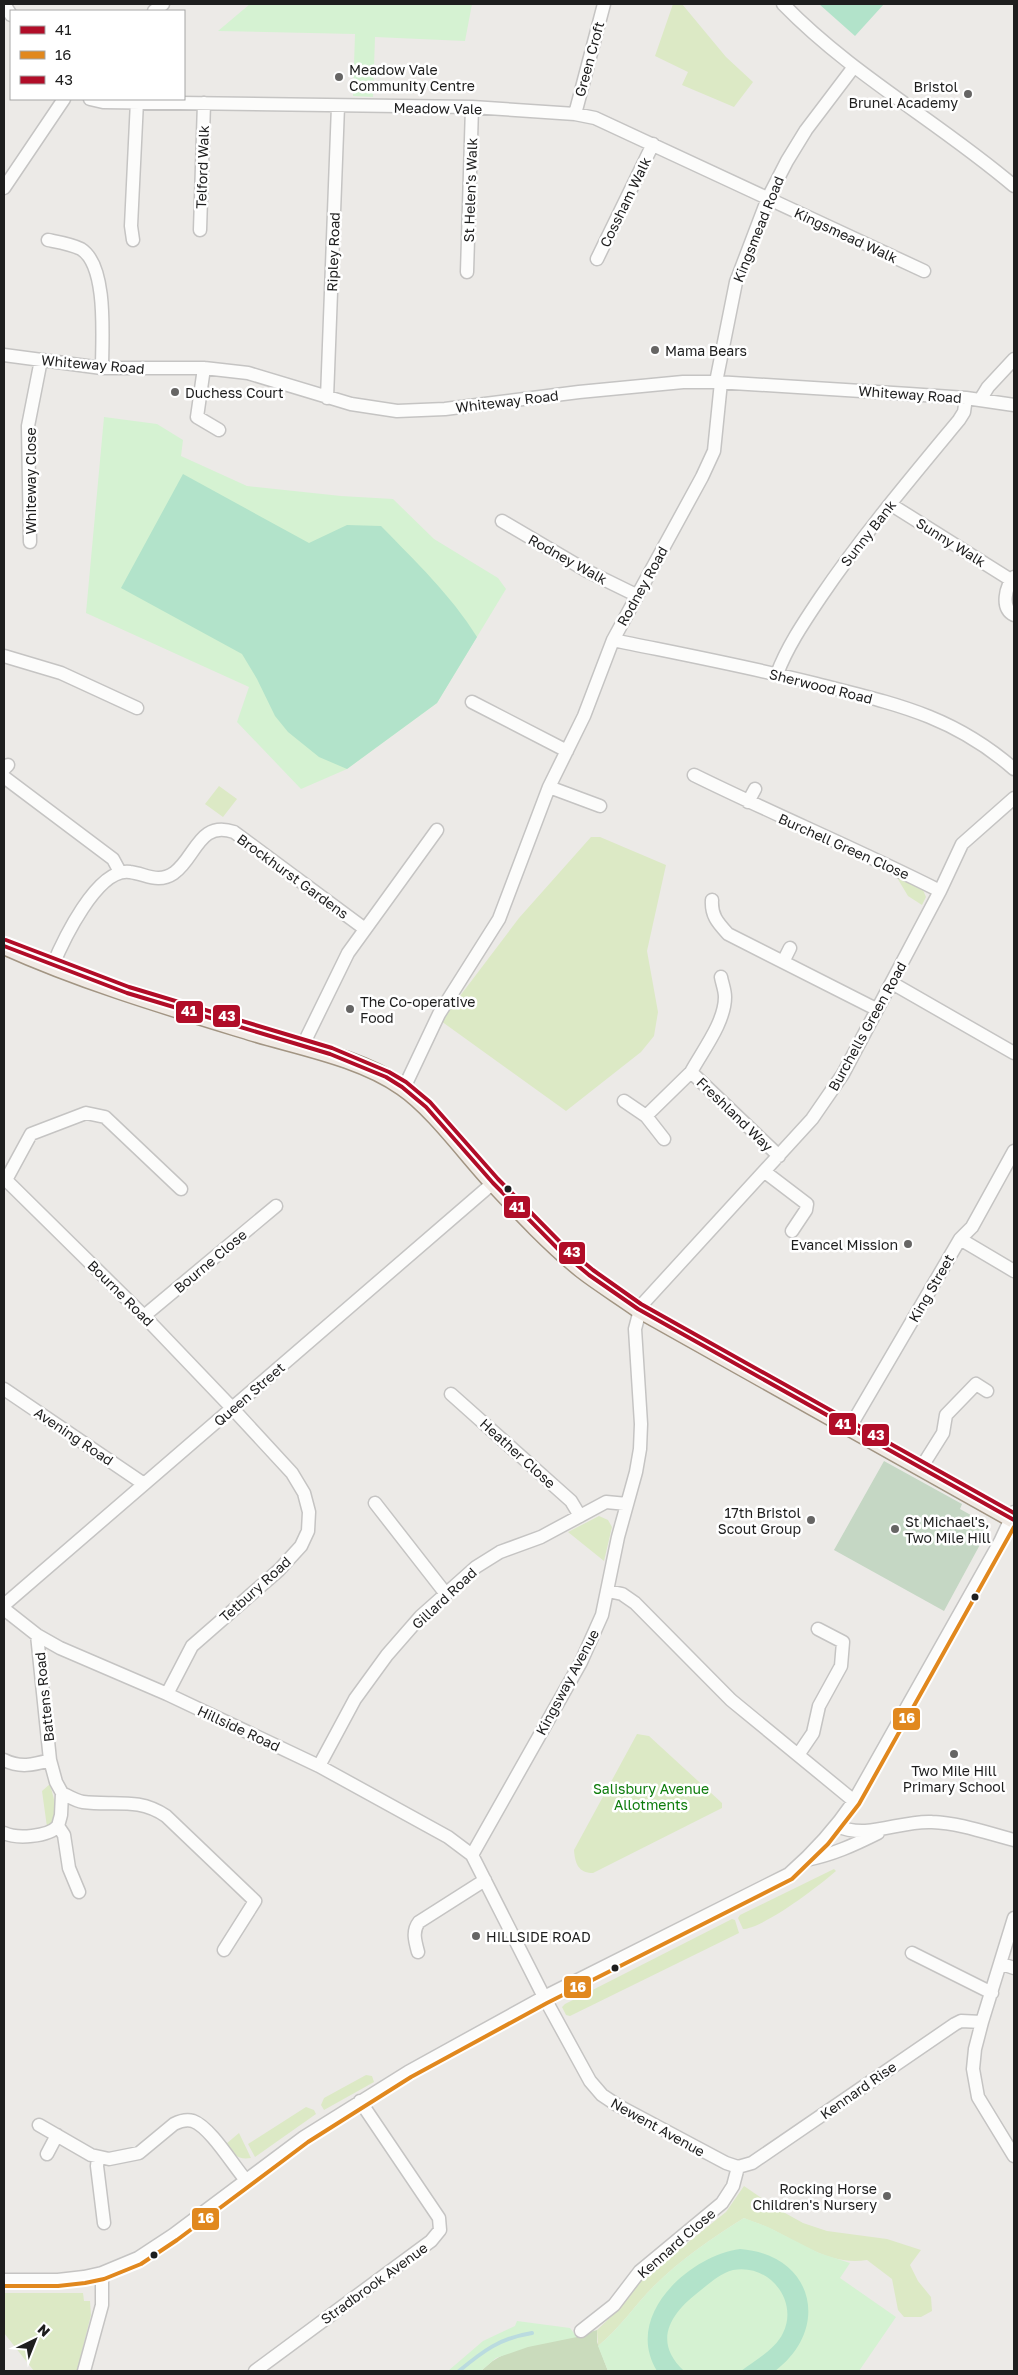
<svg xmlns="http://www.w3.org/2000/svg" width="1018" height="2375" font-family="'Golos Text',sans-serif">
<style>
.grass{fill:#dce9c5}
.forest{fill:#cadbbc}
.cemetery{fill:#c5d7c4}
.park{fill:#d5f2d2}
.pitch{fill:#b2e3ca}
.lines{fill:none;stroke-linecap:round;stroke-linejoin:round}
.stream{stroke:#badbdf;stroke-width:4}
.minor-casing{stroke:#c5c4c3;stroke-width:15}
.major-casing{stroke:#a29583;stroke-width:19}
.minor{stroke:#fcfcfb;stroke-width:12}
.major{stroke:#f0eae4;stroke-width:16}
.bus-1-casing{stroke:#fff;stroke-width:8}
.bus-2-casing{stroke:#fff;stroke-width:8}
.bus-3-casing{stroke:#fff;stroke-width:8}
.bus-1{stroke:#b10d28;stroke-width:4}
.bus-2{stroke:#e1881e;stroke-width:4}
.bus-3{stroke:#b10d28;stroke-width:4}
.poi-dot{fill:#666564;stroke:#fff;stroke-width:2}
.bus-dot{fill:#1e1e1e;stroke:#fff;stroke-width:2}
.labels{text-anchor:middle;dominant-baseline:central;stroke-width:5;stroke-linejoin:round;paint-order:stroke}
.street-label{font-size:14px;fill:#1e1e1e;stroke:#fff}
.poi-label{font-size:14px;fill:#1e1e1e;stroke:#fff;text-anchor:start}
.park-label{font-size:14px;fill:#0e7c0c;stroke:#fff}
.line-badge{stroke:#fff;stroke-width:2}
.badge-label{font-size:14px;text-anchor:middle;font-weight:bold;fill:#fff}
</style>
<rect width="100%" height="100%" fill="#eceae7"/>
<path class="grass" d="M673,4H682L726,57L753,82L734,107L682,85L688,72L655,56Z
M219,786L237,799L223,817L205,804Z
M591,837H600L666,865L647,951L658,1012L654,1036L641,1052L566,1111L441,1021L519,918Z
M896,876L923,890L926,897L922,905L908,896Z
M599,1516L608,1520L612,1527L604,1561L568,1532Z
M637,1734L649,1736L722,1803V1808L593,1873C578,1873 575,1863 574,1850Z
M50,1784C53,1797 62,1818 47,1827L42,1791Z
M834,1869L836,1871C819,1886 764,1928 743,1929L738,1918L740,1915Z
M732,1919L735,1920L739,1933L570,2016L566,2015L562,2007L565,2004Z
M366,2075L372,2076L374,2082L324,2110L321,2105L324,2098Z
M306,2107L314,2110L316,2114L255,2157L248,2144Z
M239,2133L251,2158C238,2160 233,2155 226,2144Z
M744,2186L776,2208L803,2223L827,2231L887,2239L921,2250L910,2265L918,2281L931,2297L932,2311L921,2317H904L898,2310L892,2279L867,2260C830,2266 801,2243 769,2228C761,2224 752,2222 744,2218C712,2238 681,2259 654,2286C635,2305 620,2328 598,2346L597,2330L619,2309L642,2279L726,2212Z
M4,2293H83L84,2301H90L91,2315L77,2371H34L4,2333Z"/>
<path class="forest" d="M597,2330V2342L608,2371H481C486,2367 490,2362 496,2359C521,2343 567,2340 597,2330Z"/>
<path class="cemetery" d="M884,1461L962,1504L960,1509L985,1523L989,1528L944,1611L834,1550Z"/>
<path class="park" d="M250,4H472L465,41L375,37L373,97L353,96L355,34L218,31Z
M104,417L157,424L183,440L181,456L247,486L341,496L393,499L434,539L498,578L506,589L437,703L347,769L301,789L237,722L249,687L86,613Z
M744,2218L768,2227L819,2253L850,2263L840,2278L896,2317L859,2371H608L598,2346C620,2328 635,2305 654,2286C681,2259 712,2238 744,2218Z
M517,2321L570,2328L577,2337L528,2347L496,2358L481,2371H448L483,2341L515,2326Z"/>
<path class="pitch" d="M819,4H884L855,36Z
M183,474L309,543L347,525L381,526C415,561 451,595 477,637L437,703L347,769L319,757L288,732L275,716L257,679L242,654L121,588Z
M740,2249C813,2254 832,2328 775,2371H741C755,2360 775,2350 783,2333C799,2301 769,2263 733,2270C721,2273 711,2282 701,2290C672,2312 651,2340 684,2371H657C623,2316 689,2256 740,2249Z"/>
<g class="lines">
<path class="stream" d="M459,2371C483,2351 500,2338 532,2333"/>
<defs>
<path id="minor" d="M4,4L11,15
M783,4C852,75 939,122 1014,186
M154,11L163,4
M90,99L103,102L472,107L575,114L595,118L924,271
M575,114L604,4
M4,188L64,99
M200,230L204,103
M48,240C58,242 71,244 81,249C108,266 102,339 102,368
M133,240L131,226L137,101
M597,259L653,144
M467,272L472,107
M4,355L102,368H204L248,373L351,404L397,411L445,409L579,392L683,382H716L909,394L966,398L1014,405
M204,368L197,417L219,430
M716,382L736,282L768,198L787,161L806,130L853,68
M327,398L338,106
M980,400L988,387L1014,359
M890,504L1011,580
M502,521L587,571L636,595
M30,542L28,426L41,360
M1014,577C1006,586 1000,608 1014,615
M613,640C681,654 750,667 817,684C895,704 952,715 1014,769
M4,656L61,673L137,708
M777,674C787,647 804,622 820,598C862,536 911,478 959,420L964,412L966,398
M472,702L567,751
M4,769L8,765
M694,775C775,815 859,850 940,891
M4,777L113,859L120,872
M549,787L600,806
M748,802L755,789
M712,900C711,916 718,923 728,934L876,1009
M783,962L790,948
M52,967C62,943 97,867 130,872C146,874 158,884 174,873C196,857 199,820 234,832L365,929
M721,977C722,983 725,990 725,997C725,1022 703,1050 691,1072L779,1156
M892,983L1014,1053
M302,1047L348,953L437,830
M404,1088L439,1014L499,919L549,787L584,716L613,640L702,477L714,451L721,382
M624,1101L646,1116L664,1139
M646,1116L691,1072
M765,1172L807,1204L806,1210L792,1231
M4,1179L6,1180L31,1134L86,1113L105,1117L181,1189
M6,1180L144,1316L233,1409L292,1473L304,1493L309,1512L308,1531L301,1546L279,1570L192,1646L167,1694
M960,1239L1014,1271
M638,1309L812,1119L843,1074L940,891L962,844L1014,798
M144,1316L276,1206
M4,1389L144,1484
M451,1394L571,1501L580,1516
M850,1427L960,1239L972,1227L1014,1151
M921,1468L943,1433L946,1415L976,1384L987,1391
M375,1503L446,1594
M608,1591L622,1594L635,1603L731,1700L854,1801
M4,1605L493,1183
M4,1609L37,1635L60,1648L167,1694L319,1766L448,1837L472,1855L544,1997L590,2081L602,2095L617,2105L726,2163L738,2167
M798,1755L813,1733L819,1706L841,1666L843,1642L818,1629
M4,1760C20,1768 33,1765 50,1760
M319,1766L355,1699L387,1655L421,1616L476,1567L500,1552L541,1537L606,1502L627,1504
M62,1793C68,1796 76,1801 83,1802C114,1806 138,1797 166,1816L255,1901L224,1950
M58,1826L64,1835L69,1868L79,1892
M837,1826C868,1840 900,1820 932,1822C960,1823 987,1833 1014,1840
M4,1833C17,1839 48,1837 58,1826L61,1815L62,1793L56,1782L50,1760L37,1635
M472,1855L581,1662L602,1615L618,1537L636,1472L640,1449L641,1424L635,1329L640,1310
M806,1860C832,1855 854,1845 878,1833
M1014,1918L982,2022L975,2049L973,2069L978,2097L1014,2156
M418,1952C415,1941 412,1931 419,1922L485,1880
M912,1953L992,1993
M1002,1964L1014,1968
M39,2125L91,2155L109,2159L139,2153L174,2124C180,2121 186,2119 193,2121C210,2127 233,2165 245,2179
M47,2154L57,2135
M98,2158L97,2166L104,2223
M738,2167L752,2163L955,2024L961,2021L982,2022
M4,2280H58L84,2277L102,2273L138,2258L173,2235L304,2137L408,2072L544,1997L789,1874C814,1852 835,1829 854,1801L1000,1542L1014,1512
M581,2331L614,2305L640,2271L722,2203L733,2186L738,2167
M84,2371L102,2305V2273
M255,2371L431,2241L440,2230L439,2218L360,2101"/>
<path id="major" d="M4,946C84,982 169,1007 254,1033C301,1047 361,1058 402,1087C433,1108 466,1154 493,1183C521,1213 550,1244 582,1270C600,1284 620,1296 638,1309L1014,1520"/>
</defs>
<use href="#minor" class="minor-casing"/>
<use href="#major" class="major-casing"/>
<use href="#minor" class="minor"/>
<use href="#major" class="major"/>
<defs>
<path id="bus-1" d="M4,946L127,993L330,1054L386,1077L402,1087L426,1107L493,1183L559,1250L589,1275L638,1309L1014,1520"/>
<path id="bus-2" d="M4,2286H58L85,2283L104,2279L141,2264L177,2240L308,2142L411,2077L547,2003L792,1879L828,1844L859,1804L1014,1527"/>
<path id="bus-3" d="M6,940L129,987L332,1048L389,1072L406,1082L430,1102L498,1179L563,1245L593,1270L641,1304L1014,1513"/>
</defs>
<use href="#bus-1" class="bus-1-casing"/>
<use href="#bus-2" class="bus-2-casing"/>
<use href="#bus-3" class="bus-3-casing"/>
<use href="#bus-1" class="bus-1"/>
<use href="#bus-2" class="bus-2"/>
<use href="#bus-3" class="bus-3"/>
</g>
<g class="poi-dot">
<circle cx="339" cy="77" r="5"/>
<circle cx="968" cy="94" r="5"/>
<circle cx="655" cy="350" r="5"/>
<circle cx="175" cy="392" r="5"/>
<circle cx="350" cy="1009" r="5"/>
<circle cx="908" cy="1244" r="5"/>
<circle cx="811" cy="1520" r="5"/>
<circle cx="895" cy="1529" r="5"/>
<circle cx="954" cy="1754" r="5"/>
<circle cx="476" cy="1936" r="5"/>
<circle cx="887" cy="2196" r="5"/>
</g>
<g class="bus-dot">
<circle cx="508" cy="1189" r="4.5"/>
<circle cx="975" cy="1597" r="4.5"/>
<circle cx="615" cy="1968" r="4.5"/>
<circle cx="154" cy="2255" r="4.5"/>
</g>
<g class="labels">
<g class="street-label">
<text transform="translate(589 59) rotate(-75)">Green Croft</text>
<text transform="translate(438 108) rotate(1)">Meadow Vale</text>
<text transform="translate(202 167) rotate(-88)">Telford Walk</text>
<text transform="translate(470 190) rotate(-88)">St Helen's Walk</text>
<text transform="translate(625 202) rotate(-64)">Cossham Walk</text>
<text transform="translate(758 229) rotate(-68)">Kingsmead Road</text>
<text transform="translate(846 235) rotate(25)">Kingsmead Walk</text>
<text transform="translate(333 252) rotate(-88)">Ripley Road</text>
<text transform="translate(93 364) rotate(5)">Whiteway Road</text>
<text transform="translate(910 394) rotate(4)">Whiteway Road</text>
<text transform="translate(507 401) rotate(-7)">Whiteway Road</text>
<text transform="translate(30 481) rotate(-90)">Whiteway Close</text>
<text transform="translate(868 533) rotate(-52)">Sunny Bank</text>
<text transform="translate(951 542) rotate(32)">Sunny Walk</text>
<text transform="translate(568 559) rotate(29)">Rodney Walk</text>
<text transform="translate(642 586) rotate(-61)">Rodney Road</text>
<text transform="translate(821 686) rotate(14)">Sherwood Road</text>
<text transform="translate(844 846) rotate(24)">Burchell Green Close</text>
<text transform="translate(293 876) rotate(36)">Brockhurst Gardens</text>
<text transform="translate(867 1026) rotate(-61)">Burchells Green Road</text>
<text transform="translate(735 1114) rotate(44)">Freshland Way</text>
<text transform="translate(210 1261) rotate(-40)">Bourne Close</text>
<text transform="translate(931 1288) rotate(-60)">King Street</text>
<text transform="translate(121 1293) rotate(45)">Bourne Road</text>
<text transform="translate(249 1394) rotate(-41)">Queen Street</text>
<text transform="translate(74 1436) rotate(34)">Avening Road</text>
<text transform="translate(518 1453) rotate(42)">Heather Close</text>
<text transform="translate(255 1589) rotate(-42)">Tetbury Road</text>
<text transform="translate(444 1598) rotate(-43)">Gillard Road</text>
<text transform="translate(567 1682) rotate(-62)">Kingsway Avenue</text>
<text transform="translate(44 1697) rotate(-96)">Battens Road</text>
<text transform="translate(239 1728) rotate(25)">Hillside Road</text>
<text transform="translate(858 2090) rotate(-35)">Kennard Rise</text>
<text transform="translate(658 2127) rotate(29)">Newent Avenue</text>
<text transform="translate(676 2243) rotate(-41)">Kennard Close</text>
<text transform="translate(374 2283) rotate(-36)">Stradbrook Avenue</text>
</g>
<g class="poi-label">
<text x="349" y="69">Meadow Vale<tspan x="349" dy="16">Community Centre</tspan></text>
<text x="958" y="86" text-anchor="end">Bristol<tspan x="958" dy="16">Brunel Academy</tspan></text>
<text x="665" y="350">Mama Bears</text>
<text x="185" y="392">Duchess Court</text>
<text x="360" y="1001">The Co-operative<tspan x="360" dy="16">Food</tspan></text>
<text x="898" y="1244" text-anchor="end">Evancel Mission</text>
<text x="801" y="1512" text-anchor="end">17th Bristol<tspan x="801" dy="16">Scout Group</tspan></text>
<text x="905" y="1521">St Michael's,<tspan x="905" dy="16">Two Mile Hill</tspan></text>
<text x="954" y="1770" text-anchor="middle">Two Mile Hill<tspan x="954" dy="16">Primary School</tspan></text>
<text x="486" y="1936">HILLSIDE ROAD</text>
<text x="877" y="2188" text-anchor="end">Rocking Horse<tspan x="877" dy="16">Children's Nursery</tspan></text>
</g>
<g class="park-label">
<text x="651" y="1788">Salisbury Avenue<tspan x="651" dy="16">Allotments</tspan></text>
</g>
</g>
<g class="line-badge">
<rect x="175" y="1000" width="29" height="24" rx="5" fill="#b10d28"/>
<rect x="212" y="1004" width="29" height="24" rx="5" fill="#b10d28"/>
<rect x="503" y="1195" width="28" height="24" rx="5" fill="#b10d28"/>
<rect x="558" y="1241" width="28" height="24" rx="5" fill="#b10d28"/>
<rect x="828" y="1412" width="29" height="24" rx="5" fill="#b10d28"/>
<rect x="861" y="1423" width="29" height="24" rx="5" fill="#b10d28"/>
<rect x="892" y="1707" width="29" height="24" rx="5" fill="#e1881e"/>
<rect x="563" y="1975" width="29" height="24" rx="5" fill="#e1881e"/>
<rect x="191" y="2207" width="29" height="24" rx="5" fill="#e1881e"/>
</g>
<g class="badge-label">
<text x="189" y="1016">41</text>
<text x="227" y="1021">43</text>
<text x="517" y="1212">41</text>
<text x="572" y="1257">43</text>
<text x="843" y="1429">41</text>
<text x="876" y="1440">43</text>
<text x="907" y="1723">16</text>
<text x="578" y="1992">16</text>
<text x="206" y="2223">16</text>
</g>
<rect width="1018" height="2375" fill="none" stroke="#1e1e1e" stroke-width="10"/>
<rect x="10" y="10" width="175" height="90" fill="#ffffff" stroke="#a5a5a5"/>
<rect x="20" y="26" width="25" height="8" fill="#b10d28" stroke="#a5a5a5"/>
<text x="55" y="35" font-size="15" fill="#1e1e1e">41</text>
<rect x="20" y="51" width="25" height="8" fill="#e1881e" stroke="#a5a5a5"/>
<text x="55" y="60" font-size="15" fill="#1e1e1e">16</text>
<rect x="20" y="76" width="25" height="8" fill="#b10d28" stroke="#a5a5a5"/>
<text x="55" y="85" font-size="15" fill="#1e1e1e">43</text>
<g transform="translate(35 2340) rotate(43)" stroke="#ffffff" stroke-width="4" paint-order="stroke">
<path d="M0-4L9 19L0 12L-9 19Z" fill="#1e1e1e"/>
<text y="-8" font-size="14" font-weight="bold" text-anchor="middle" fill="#1e1e1e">N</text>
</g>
</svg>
